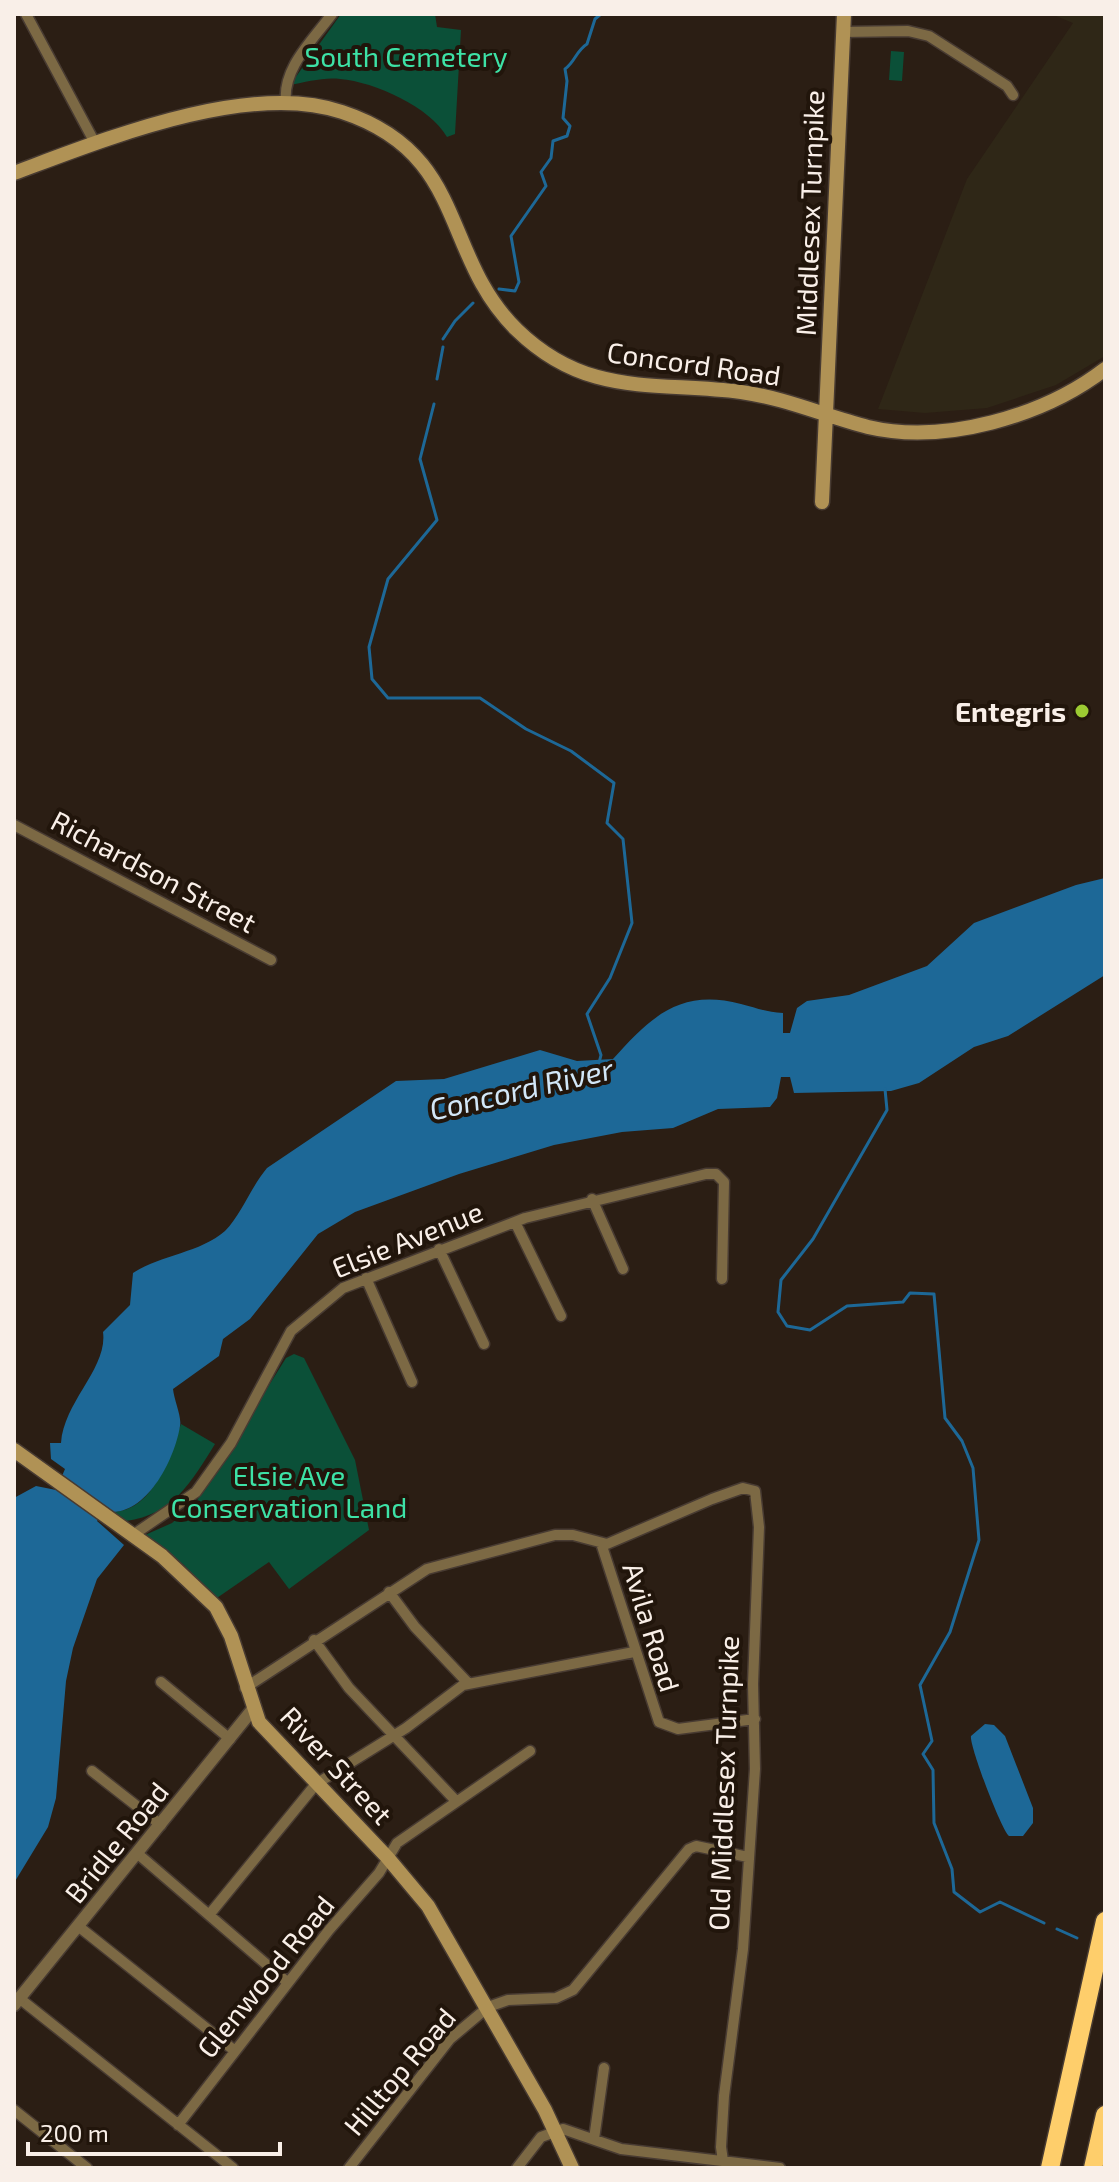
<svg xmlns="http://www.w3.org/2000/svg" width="1119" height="2182" font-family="'Exo 2',sans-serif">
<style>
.commercial{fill:#2f2717}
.green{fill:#0b5038}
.water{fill:#1d6897}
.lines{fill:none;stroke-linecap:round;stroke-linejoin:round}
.stream{stroke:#1d6897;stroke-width:3}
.minor-casing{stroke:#483b32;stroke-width:13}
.tertiary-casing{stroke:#483b32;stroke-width:15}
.secondary-casing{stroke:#483b32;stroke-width:17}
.motorway-casing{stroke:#483b32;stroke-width:21}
.minor{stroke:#7c6944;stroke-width:10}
.tertiary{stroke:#7c6944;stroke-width:12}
.secondary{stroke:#b09255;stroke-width:14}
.motorway{stroke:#fece6b;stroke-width:18}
.poi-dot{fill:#9cca32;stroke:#21150b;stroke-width:3}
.labels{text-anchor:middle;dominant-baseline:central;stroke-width:8;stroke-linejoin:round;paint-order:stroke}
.park-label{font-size:28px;fill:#3de2a6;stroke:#21150b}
.street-label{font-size:28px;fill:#f9efe8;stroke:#21150b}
.poi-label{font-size:28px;font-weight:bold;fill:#f9efe8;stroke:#21150b;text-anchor:end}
.water-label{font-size:30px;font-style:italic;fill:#d2e7f8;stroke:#21150b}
</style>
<rect width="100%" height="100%" fill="#2b1e14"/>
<path class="commercial" d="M1051,14H1105V356L1056,385L987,408L925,413L878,409L967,179L1073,23Z"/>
<path class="green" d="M341,14H435L437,27L461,30L455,134L447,137C430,107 375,82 340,79C324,77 306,82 290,85Z
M891,51L904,52L902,81L889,80Z
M294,1354L304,1358L355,1460L369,1530L289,1589L269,1562L214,1600L184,1565L145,1535L172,1523L196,1502L286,1358Z
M181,1424L215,1444C192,1481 173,1515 126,1521L113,1512C155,1510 169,1456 181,1424Z"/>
<path class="water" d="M1105,878V975L1008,1036L974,1047L919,1083L891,1091L794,1093L790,1077H781L777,1098L770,1107L718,1109L673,1128L622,1132L554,1145L459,1174L355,1212L318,1234L250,1319L223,1339L219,1356L173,1389C174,1400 182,1417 180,1426C175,1458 149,1511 113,1512L106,1506L97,1521L124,1545L97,1579L73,1648L66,1681L56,1798L48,1827L14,1883V1498L36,1486L56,1490L65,1469L51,1459L50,1443H61C64,1401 108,1368 103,1332L130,1305L133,1273C160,1255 200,1253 225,1231C241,1215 251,1187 267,1168L396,1081L444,1079L540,1050L577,1061L613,1059C651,1017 680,988 741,1004C757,1008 765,1012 783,1013V1033H790L797,1008L807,1001L849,995L927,966L974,923L1076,885Z
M985,1724L994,1725L1005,1736L1033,1808V1823L1023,1836H1009C1001,1829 969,1745 971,1736Z"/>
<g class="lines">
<path class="stream" d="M499,289L515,291L519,282L511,236L546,186L541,172L551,158L553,141L567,136L570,126L563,118L567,81L565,69C575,62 576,51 587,44L595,19L601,14
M443,339L455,321L473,303
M437,379L443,347
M434,404L420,459L437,520L388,579L369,647L372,679L388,698H480L526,729L571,751L614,783L607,823L623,839L632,923L610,978L587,1014L601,1055L599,1063
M885,1089L887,1110L813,1239L781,1280L778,1312L787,1326L810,1330L847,1306L903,1302L910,1293L934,1294L945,1418L962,1441L973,1468L979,1540L950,1632L920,1685L932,1741L923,1754L933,1770L934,1823L952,1869L954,1892L980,1912L1000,1902L1044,1923
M1057,1929L1077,1938"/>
<defs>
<path id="minor" d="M26,14L95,143
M842,32L908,31L929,36L1007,86L1013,95
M286,103C282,68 313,40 332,14
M14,825L271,960
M592,1199L623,1269
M515,1222L561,1316
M439,1249L484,1344
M366,1278L412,1382
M133,1535L196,1492L231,1443L291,1331L343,1288L525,1218L706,1174H716L724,1182L722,1279
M601,1543L659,1722L678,1729L755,1719
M389,1592L415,1627L468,1683
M314,1640L349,1688L456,1801
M161,1682L230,1739
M245,1688L427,1569L555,1535H573L607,1544L712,1499L743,1488L755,1491L759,1527L753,1684L755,1769L743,1949L724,2096L721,2147L724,2168
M92,1771L161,1825
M138,1854L287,1982
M209,1915L316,1784L406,1728L463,1685L634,1652
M78,1926L235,2051
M19,1998L233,2168
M14,2110L87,2168
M178,2125L329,1930L379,1873L397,1843L530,1751
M594,2139L604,2068
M349,2168L450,2039L488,2007L508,2000L556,1998L573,1990L689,1849L696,1846L748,1857
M517,2168L541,2137L563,2129L621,2149L780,2168"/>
<path id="tertiary" d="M14,2005L253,1709"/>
<path id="secondary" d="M14,173C103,140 249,80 342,112C469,154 440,255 517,330C587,398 654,381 741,392C785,398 825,416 868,427C944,445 1044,416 1105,369
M822,502L844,14
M14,1450L162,1556L216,1607L231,1636L259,1722L387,1857L428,1906L545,2110L572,2168"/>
<path id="motorway" d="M1050,2168L1105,1921
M1093,2168L1105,2115"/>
</defs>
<use href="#minor" class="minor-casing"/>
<use href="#tertiary" class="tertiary-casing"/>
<use href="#secondary" class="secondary-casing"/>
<use href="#motorway" class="motorway-casing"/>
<use href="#minor" class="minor"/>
<use href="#tertiary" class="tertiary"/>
<use href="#secondary" class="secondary"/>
<use href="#motorway" class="motorway"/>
</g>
<circle class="poi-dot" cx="1082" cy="711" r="8"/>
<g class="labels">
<g class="park-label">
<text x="406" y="56">South Cemetery</text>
<text x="289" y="1475">Elsie Ave<tspan x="289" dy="32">Conservation Land</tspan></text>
</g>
<g class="street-label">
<text transform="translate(809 213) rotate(-88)">Middlesex Turnpike</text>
<text transform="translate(694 363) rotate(8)">Concord Road</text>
<text transform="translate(154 871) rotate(28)">Richardson Street</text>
<text transform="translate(407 1239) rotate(-22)">Elsie Avenue</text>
<text transform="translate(652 1627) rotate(73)">Avila Road</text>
<text transform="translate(337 1765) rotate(47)">River Street</text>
<text transform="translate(723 1783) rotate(-88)">Old Middlesex Turnpike</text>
<text transform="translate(116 1842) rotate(-51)">Bridle Road</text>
<text transform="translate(265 1976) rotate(-51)">Glenwood Road</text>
<text transform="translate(399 2071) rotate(-50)">Hilltop Road</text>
</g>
<g class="poi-label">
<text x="1066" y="711">Entegris</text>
</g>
<g class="water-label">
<text transform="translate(521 1088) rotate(-13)">Concord River</text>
</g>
</g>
<rect width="1119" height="2182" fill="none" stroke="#f9efe8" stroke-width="32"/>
<path d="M28 2142v12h252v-12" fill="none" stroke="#f9efe8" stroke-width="4"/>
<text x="40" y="2142" font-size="24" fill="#f9efe8" stroke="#21150b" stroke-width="6" paint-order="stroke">200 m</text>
</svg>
